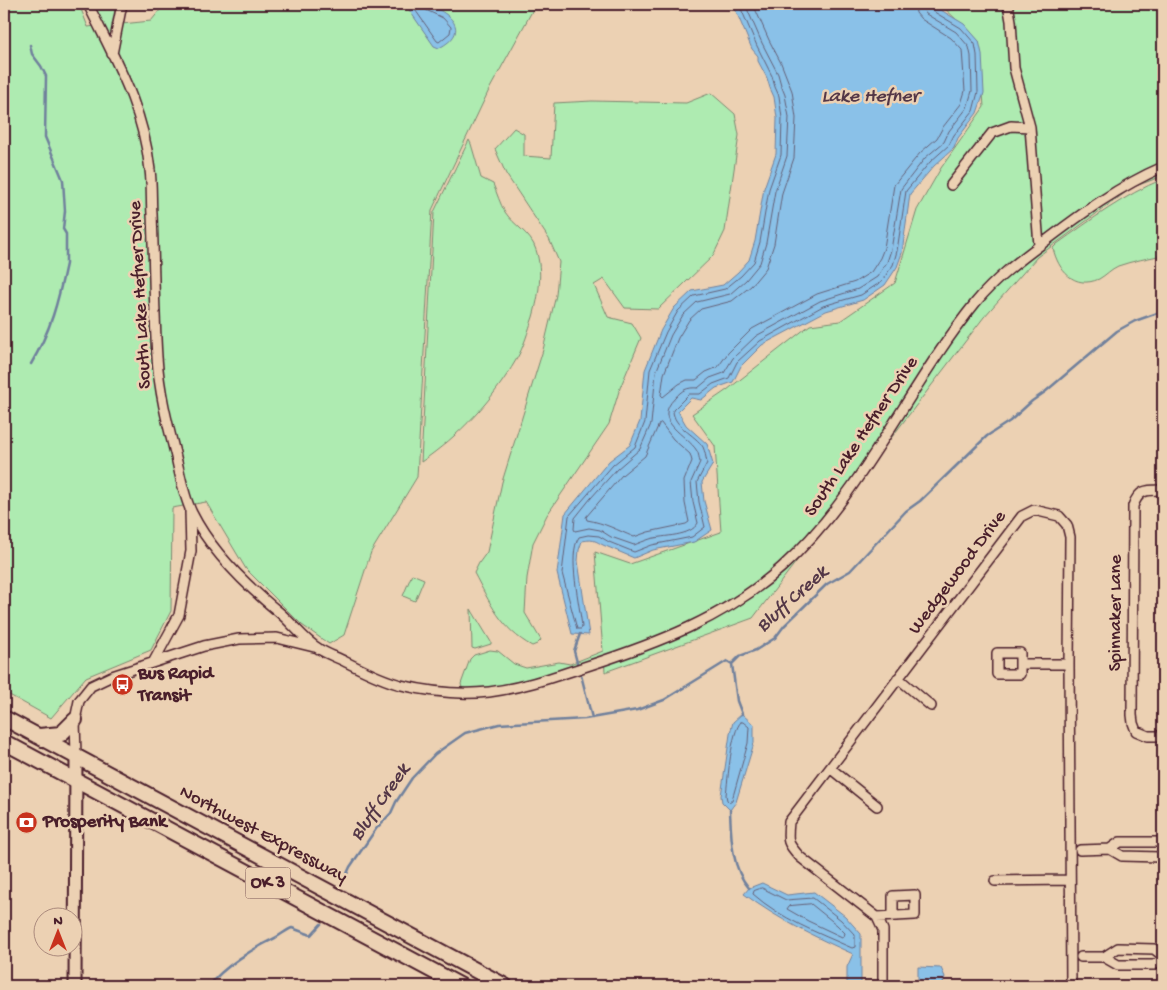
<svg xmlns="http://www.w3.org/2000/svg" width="1167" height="990" font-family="'Gochi Hand',sans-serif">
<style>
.green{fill:#aeebb1;stroke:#7c856e}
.water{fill:#8ac1e8;stroke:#70809c}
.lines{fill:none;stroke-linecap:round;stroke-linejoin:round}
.shore{stroke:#646077;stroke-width:1}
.stream{stroke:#70809c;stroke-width:2.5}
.minor-casing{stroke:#4a1f2b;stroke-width:12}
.major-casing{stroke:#4a1f2b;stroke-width:15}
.highway-casing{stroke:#4a1f2b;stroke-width:18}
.minor{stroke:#ecd1b3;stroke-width:9}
.major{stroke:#ecd1b3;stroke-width:11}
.highway{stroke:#ecd1b3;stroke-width:14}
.labels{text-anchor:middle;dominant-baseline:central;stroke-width:5;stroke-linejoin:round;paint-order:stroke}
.shield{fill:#ecd1b3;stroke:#7b5454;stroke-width:1}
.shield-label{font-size:18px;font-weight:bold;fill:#4a1f2b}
.street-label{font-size:19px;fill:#4a1f2b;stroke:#ecd1b3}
.poi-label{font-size:19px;font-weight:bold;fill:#4a1f2b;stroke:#ecd1b3;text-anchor:start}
.water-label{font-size:20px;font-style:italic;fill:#543747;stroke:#ecd1b3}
</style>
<rect width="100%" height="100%" fill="#ecd1b3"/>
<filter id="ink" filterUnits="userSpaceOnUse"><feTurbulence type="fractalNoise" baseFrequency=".02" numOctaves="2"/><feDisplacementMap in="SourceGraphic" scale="10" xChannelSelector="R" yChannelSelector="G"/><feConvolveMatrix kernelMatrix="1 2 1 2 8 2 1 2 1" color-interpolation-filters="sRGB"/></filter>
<g filter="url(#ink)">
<path class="green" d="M4,4H79L88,27L103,25L95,9L96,4H116L112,25L151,21L165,4H536L489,90L432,210L417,477L371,552L344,635L329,644L302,625L246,569L206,502L172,508L171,611L151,650L86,677L51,718L4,692Z
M940,4H1163V176L1133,187L1037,257L984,317L753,618L605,672L604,656C566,669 501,693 462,688L461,684L470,659L474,655L490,650L498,651L514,664L526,668L559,662L570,664L603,651L595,552L630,564L721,532L715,446L692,414L727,390L810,325L840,321L895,283L917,210L941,168L984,107L979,41Z
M711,93L735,114L739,135L725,231L713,256L658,309L625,308L604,279L594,285L608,317L632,323L641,338L620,388L609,424L547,515L533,543L527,578L525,613L541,640L537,644L532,646C501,629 490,603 474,573L479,563L487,552L502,482L543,350L556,295L559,262L549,239L506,174L495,149L514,128L524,134V156L551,158L554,103L592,101L686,103Z
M469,140L471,144L481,178L493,184C497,193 500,204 505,212C514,226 531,233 536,250C543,271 539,296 533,317C528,331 524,347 516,360C493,400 459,436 421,462L434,212Z
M1163,179V255C1149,258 1132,261 1118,266C1111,269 1106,275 1099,279C1074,290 1058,270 1053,248L1057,244C1091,220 1124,195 1163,179Z
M412,574L424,579L415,601L403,596Z
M471,609L491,642V644L475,649L472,648Z"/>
<path class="water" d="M405,4C411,4 420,2 425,4C450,12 472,31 439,48L434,46Z
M733,4H931L964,24L979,41L982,54L984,93L977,113L958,138L954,148L934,166L910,194L902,253L897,267L885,285L863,300L826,311L762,345L741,366L733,382L716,388L701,400L691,398L678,411L686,425L707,444L713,464L702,482L704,501L712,530L694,542L653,550L634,558C625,554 617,551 608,547C596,543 597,538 582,541L579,550L578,561L589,635L572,634L557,573L565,514L609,461L630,445L640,421L645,370L661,330L674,308L692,291L723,285L738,272L749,260L755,241L764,188L776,154L777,118L774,97L770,88L767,78L758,61V56L752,49Z
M742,714L754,725V743L736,802L730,810L722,802L721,796L730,734L733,722Z
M762,883L787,895L814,892L845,916L861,934V986H847V967L853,954C813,936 779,920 744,894L749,888Z
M918,967L941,968L945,977L942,986H918Z"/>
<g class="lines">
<path class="shore" d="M411,4L437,41L439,42L450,33L451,27L443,18L426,10L423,4
M739,4L757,46L772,76L775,87L779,96L782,118L781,155L769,189L760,242L754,262L741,276L725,289L694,296L678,311L666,332L650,370L645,422L635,447L613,465L569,516L562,573L577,629H581L582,627C580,605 567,555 579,537L588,535L599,536L609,542L634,552L652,545L692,537L705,527L699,502L697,482L707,463C706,458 705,451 703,447C695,434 673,427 673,410L689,394H700L713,384L729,378L737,362L760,341L823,306L861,295L881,282L893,265L897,251L906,191L930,162L949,145L954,135L973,111L978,92L977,55L975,44L961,28L931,10L929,4
M745,4L762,43L778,74L781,85L785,95L789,117L787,156L775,191L766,243L760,263L746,280L730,294L697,302L683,315L671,335L656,372L651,424L640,449L617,469L591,498L575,518L574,529L575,531L589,528L600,530L611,537L634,545C639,543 644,541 650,539C664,535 690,537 698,523L693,502L691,482L700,462C699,459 699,454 697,451C687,434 651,422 675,398C682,390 687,387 698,388L710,378L724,373L733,358L756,336L820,301L858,289L877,277L887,262L891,250L901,189L925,158L944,142L949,131L967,108L972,91L971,56L969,47L956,32L926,14L923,9L922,4
M753,4L769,40L781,63L792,91L796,118L794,158L782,193L774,244L766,268L751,286L732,301L701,309L689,320L678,338L664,374L661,395L663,397L679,384L687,380H696L706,372L718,367L728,353L752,329L817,294L855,282L871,272L880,258L884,248L894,185L920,153L937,138L943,127L961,104L965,91L962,50L951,38L921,19L916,13L915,4
M661,423L673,439L690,454L692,461L684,481L685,503L689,522L686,524L648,532L634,537C617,530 605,523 587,520L586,517L622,475L645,456L659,424Z
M741,722H743L749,727L748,743L732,800L729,802L727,800L726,795C728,780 731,731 741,722Z
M762,888L786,900L813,898L841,920L855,935V947L852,948C818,933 781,919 753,894L754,891Z
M811,904L837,925L845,933L844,936L842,937L808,921L787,909L789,906Z"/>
<path class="stream" d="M30,45L32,54L41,66L46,76L45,137L63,180L65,211L63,229L66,234V264C58,302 51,330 31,364
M732,664L737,701L742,714
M578,666L574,651L580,634
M580,671L592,718
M730,810C731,835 731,868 749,888
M345,878L350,867L376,829L391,813L396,802L412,778L435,754L465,733L499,724L585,719L637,710L664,700L727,661L732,664L740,656L756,650L775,638L784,626L827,584L850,571L906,511L920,501L987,436L1010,421L1032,401L1045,392L1117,331L1135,321L1163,311
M209,986C223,967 254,948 275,938C281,935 286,930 292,928L311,935L321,924"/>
<defs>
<path id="minor" d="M88,4C115,60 143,106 150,170C152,185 151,200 152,214C154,262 154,310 157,357C159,390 167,422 175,453C180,473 183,495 192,513C211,551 248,587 280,613C293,624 305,641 319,649C327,654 336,657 344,661C362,670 381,680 401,685C430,692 460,695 489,692C522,688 553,677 584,667C655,644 726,618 782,567C864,493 907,387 976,302C996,278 1019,261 1043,243C1081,214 1119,186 1163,167
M1008,4L1011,21L1014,68L1030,127L1039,246
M112,54L122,4
M951,185L992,133L1011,126L1030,127
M1163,490C1147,490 1139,489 1133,506L1132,715L1133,723L1136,731L1148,736H1163
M154,661L179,615L191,551L190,511
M1020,664V674H997V653H1020V664H1069
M898,678L931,706
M76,756L75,720L79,701L91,686L112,676L204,646L239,639L277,638L314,647
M830,768L877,806
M1110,849L1120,842H1159L1163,845
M1080,850L1110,849L1122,856L1160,857L1163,854
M995,881L1070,880
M877,917L915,915V895L893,896V915
M1081,957H1104L1118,965H1154L1163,958
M1104,957L1118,948L1154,949L1163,956
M883,986V930L877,917L800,857C787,843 787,842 789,822L1022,516L1034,510L1059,516L1067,525L1070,537L1069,664L1071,986"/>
<path id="major" d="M75,986L76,756"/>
<path id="highway" d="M4,718L505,986
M39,736L61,734L75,720
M4,742L461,986"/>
</defs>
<use href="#minor" class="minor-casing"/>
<use href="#major" class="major-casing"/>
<use href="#highway" class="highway-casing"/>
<use href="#minor" class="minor"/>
<use href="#major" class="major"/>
<use href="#highway" class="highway"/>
</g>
</g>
<defs>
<symbol id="bus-disc" viewBox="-11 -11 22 22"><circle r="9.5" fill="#c8321e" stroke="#ecd1b3"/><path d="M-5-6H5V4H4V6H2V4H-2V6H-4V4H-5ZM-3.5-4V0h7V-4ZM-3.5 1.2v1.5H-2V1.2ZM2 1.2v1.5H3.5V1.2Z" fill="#fff"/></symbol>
<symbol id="bank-disc" viewBox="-11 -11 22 22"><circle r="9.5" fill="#c8321e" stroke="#ecd1b3"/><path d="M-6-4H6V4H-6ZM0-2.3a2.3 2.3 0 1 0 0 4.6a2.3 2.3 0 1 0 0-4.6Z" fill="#fff"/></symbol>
</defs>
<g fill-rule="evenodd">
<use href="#bus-disc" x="110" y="672" width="25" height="25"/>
<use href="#bank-disc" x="14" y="810" width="25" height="25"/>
</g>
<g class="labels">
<rect class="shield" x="245.5" y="867.5" width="45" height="31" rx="4"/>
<g class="shield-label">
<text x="268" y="883">OK 3</text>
</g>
<g class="street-label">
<text transform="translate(141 295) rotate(-93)">South Lake Hefner Drive</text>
<text transform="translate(862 437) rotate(-56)">South Lake Hefner Drive</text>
<text transform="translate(958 573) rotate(-53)">Wedgewood Drive</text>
<text transform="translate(1116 613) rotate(-90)">Spinnaker Lane</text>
<text transform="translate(263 835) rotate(28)">Northwest Expressway</text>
</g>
<g class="poi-label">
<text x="138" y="674">Bus Rapid<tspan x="138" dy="22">Transit</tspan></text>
<text x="43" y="822">Prosperity Bank</text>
</g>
<g class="water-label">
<text x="870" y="97">Lake Hefner</text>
<text transform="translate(793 600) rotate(-42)">Bluff Creek</text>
<text transform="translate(381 803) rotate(-55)">Bluff Creek</text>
</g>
</g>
<rect width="1167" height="990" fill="none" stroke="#ecd1b3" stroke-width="20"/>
<rect x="10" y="10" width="1147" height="970" fill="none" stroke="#4a1f2b" stroke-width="2" filter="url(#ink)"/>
<g transform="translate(58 932)"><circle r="24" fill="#ecd1b3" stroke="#ab8a7d"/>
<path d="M0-4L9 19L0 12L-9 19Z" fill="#c8321e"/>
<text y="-8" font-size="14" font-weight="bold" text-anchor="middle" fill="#4a1f2b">N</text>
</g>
</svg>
